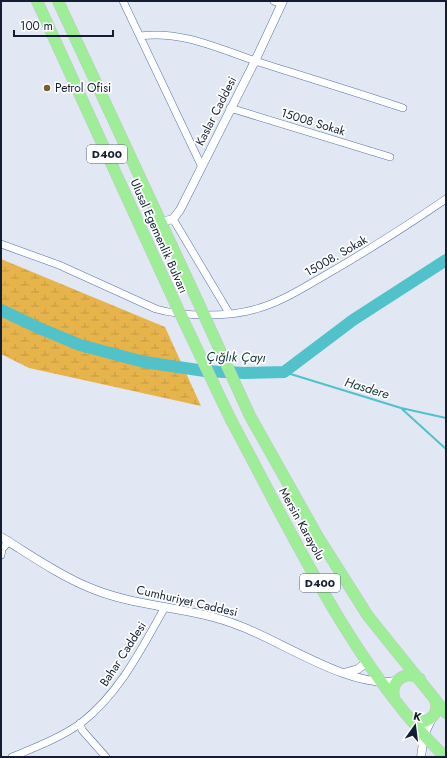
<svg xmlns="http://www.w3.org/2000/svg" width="447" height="758" font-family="Jost,sans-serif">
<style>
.wetland{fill:url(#wetland-marsh)}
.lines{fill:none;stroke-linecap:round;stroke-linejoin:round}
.stream{stroke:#51c1ca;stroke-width:2}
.river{stroke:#51c1ca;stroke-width:12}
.minor-casing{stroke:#5672a8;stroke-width:8}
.tertiary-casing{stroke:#5672a8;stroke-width:9}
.trunk-casing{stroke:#c2c4ca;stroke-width:12}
.minor{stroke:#fff;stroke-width:7}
.tertiary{stroke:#fff;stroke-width:8}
.trunk{stroke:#9eee97;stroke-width:11}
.trunk-bridge-casing{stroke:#c2c4ca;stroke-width:12;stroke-linecap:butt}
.trunk-bridge{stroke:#9eee97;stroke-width:11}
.poi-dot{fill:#765e2f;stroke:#fff;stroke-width:1.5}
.labels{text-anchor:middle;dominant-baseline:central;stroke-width:3.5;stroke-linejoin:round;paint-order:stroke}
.shield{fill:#fff;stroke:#5a6271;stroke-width:1}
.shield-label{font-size:11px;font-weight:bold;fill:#131e34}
.poi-label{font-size:12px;fill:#131e34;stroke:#fff;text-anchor:start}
.street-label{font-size:12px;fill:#131e34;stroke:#fff}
.water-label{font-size:13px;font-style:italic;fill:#143739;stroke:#fff}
</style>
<defs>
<pattern id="wetland-marsh" width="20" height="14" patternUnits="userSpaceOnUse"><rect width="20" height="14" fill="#e7b44c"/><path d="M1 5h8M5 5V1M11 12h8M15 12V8" fill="none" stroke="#c59a43"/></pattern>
</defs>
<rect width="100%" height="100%" fill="#e1e8f4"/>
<path class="wetland" d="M1,259L165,327L201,406L29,368L1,354Z"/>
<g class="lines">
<path class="stream" d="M284,372L401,408L446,418
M402,409L446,449"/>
<path class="river" d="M1,310L39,328L80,345L144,362L205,371L244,373L284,372L353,320L446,260"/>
<defs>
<path id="minor" d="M123,1L201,165
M274,1L281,4
M140,36C180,30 220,49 258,62C306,77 355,92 403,108
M230,108L390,157
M173,219L229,313
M1,244L59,265L156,309C184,317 228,317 256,309C279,303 301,289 322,277C364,253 405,227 446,199
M1,555L2,549L9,541
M80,723L82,730L106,757
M12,757C36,747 60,738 81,723C119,694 142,648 165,607"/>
<path id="tertiary" d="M161,222L173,219L180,210L255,61L283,1
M1,537C29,554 57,574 88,587C136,608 191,606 240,626C283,642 351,689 396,681
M344,673L358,669L367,662
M421,757L424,735L432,718"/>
<path id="trunk" d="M37,1L177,307
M58,1L198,302
M250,416L318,537L368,616L446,713
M231,420C292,533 353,667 445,757
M394,697C390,681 406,669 420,679
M410,718L422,722C434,719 439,711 435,699"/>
</defs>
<use href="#minor" class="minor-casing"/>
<use href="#tertiary" class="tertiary-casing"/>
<use href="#trunk" class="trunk-casing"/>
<use href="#minor" class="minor"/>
<use href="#tertiary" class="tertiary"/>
<use href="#trunk" class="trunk"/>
<defs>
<path id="trunk-bridge" d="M198,302L250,416
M177,307L231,420"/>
</defs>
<use href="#trunk-bridge" class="trunk-bridge-casing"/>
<use href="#trunk-bridge" class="trunk-bridge"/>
</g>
<circle class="poi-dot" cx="47" cy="88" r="4"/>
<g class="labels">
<g class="shield">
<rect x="87" y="145" width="40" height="18" rx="3"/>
<rect x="300" y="574" width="40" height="18" rx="3"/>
</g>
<g class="shield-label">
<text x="107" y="154">D400</text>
<text x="320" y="583">D400</text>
</g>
<g class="poi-label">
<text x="55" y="88">Petrol Ofisi</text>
</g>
<g class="street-label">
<text transform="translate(216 111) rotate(-63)">Kaslar Caddesi</text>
<text transform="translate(313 122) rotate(17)">15008 Sokak</text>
<text transform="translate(159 236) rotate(66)">Ulusal Egemenlik Bulvarı</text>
<text transform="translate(336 256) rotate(-30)">15008. Sokak</text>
<text transform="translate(302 524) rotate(61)">Mersin Karayolu</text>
<text transform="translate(187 601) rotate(13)">Cumhuriyet Caddesi</text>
<text transform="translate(123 654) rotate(-57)">Bahar Caddesi</text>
</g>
<g class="water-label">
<text transform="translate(236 357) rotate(1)">Çığlık Çayı</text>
<text transform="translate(367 388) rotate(17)">Hasdere</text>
</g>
</g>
<rect width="447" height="758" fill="none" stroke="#131e34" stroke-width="4"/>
<g transform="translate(415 726) rotate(14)" stroke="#ffffff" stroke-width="3" paint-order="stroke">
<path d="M0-3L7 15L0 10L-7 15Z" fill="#131e34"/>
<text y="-6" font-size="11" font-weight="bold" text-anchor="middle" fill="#131e34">K</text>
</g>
<path d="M14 30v6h99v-6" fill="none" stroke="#131e34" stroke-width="2"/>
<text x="20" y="30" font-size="12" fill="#131e34" stroke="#ffffff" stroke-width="3" paint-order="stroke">100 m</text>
</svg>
